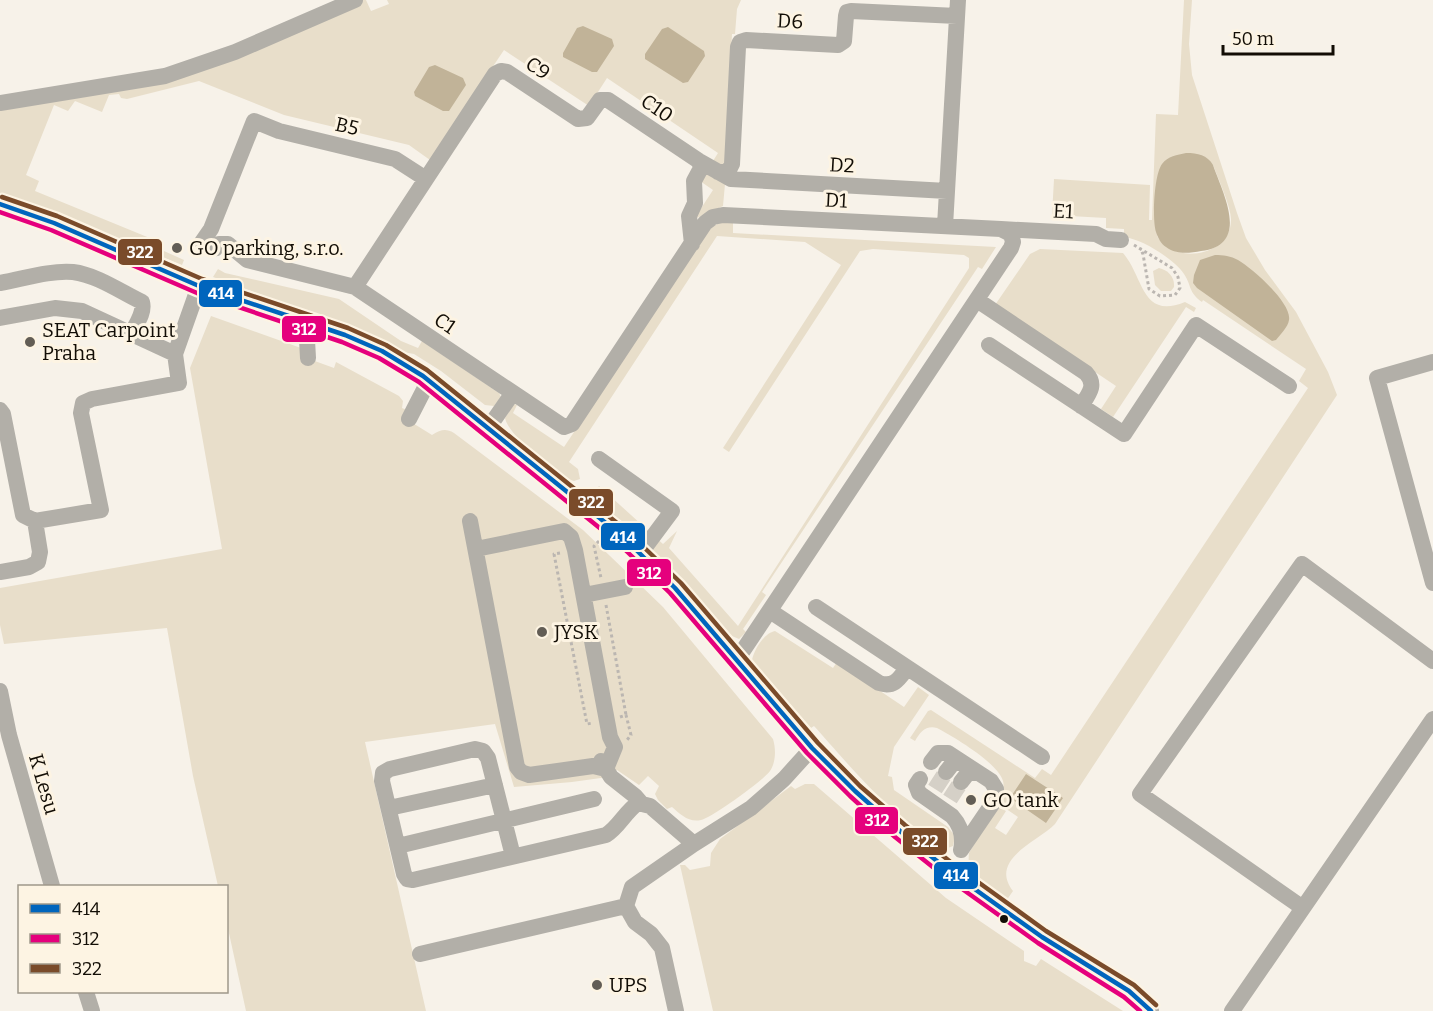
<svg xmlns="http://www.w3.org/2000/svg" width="1433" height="1011" font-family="Bitter,serif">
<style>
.green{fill:#e8deca;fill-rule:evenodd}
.water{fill:#c1b398}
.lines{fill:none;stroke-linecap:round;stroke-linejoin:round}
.minor-tunnel{stroke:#d5d0c7;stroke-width:16;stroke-dasharray:16 8;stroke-linecap:butt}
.path{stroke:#bbb6b1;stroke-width:3;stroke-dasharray:3 3;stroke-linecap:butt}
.minor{stroke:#b2afa8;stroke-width:16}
.bus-1-casing{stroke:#fdf4e3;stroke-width:9}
.bus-2-casing{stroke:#fdf4e3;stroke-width:9}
.bus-3-casing{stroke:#fdf4e3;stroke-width:9}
.bus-1{stroke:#0065bd;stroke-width:4.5}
.bus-2{stroke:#e5007d;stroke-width:4.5}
.bus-3{stroke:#7a4b2a;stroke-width:4.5}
.poi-dot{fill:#625d55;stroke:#fdf4e3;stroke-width:2}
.bus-dot{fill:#120d05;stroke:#fdf4e3;stroke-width:2}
.labels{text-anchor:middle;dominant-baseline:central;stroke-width:6;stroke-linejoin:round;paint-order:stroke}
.street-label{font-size:20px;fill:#120d05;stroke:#fdf4e3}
.poi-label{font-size:20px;fill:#120d05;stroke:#fdf4e3;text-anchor:start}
.line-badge{stroke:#fdf4e3;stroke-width:2}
.badge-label{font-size:16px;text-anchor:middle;font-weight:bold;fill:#fff}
</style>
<rect width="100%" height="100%" fill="#f7f2e9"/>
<path class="green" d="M363,0H366L371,11L389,4L387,0H741L737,9L735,34H732L726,163L724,166L713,161L718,153L607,78L589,106L504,50L430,160L409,145L284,115L199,81L127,99L121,98L119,94L109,95L102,112L75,101L68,111L54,105L26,175L39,181L35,191L157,241L155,247L184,260L182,265L60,215L0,197V107L133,86Z
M1184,0H1192L1189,44L1192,75L1237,213L1246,238L1265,270L1296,312L1328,372L1337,395L1055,824C1039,841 988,859 1013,891L1006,901L974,877C969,870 968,862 969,853L997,806L1006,811L995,828L1006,835L1018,817L999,804C1001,797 1005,789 1003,781C998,763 954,737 937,728C926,725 920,732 915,741L910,738L928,711L931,710L1035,778L1042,769L1051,775L1308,388L1299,381L1306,369L1203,300L1202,302C1188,292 1192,286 1184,274C1174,259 1142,239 1124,237V229L1106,228V218L1052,215L1054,179L1150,185L1149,220H1152L1156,114L1178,115ZM1213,165C1218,178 1231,207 1231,219C1232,256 1173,266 1157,236Z
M705,172L725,184L723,206L697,218L696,216L713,190L700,181Z
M724,221L733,222V233L996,247L982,269L978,267L762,592L766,595L743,629L746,632L739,639L732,636L655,553L592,500L591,496L599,486L663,544L677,531L669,548L738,626L969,268V258L964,255L873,249L860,251L729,452L723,448L841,265L805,242L717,236L569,462L578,469L580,479L574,481C557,476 508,435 505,418L514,404L517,405L513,413L564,447L711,227Z
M1040,249L1123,253C1144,277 1141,320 1185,302L1196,308L1194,312L1186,307L1113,417L1101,409L1116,386L995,305L1030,254Z
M1159,268C1168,270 1175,277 1174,287L1171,291H1161L1155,285L1153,271Z
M218,269L225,273L339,299L401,341L418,348L422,341L499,393L501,397L494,406L485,405L441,371L414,354L403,352L349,327L213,277Z
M211,316L301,348V356L334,368L336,362L399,396L403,401L402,408L407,410L403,417L432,435C441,430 445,428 454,433L583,530L663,607L773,739C776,749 776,762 770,771C764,780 711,818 701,820C689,823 680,814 672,807L667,809L658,800L655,794L659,786L648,776L639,785L617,770L608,777L572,782L514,787L495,724L365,742L426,1011H246L227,924L226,886H218L193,776L167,628L4,644L0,625V588L222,549L190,368Z
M775,631L833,668L837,662L904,707L918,687L929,695L894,747L888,776L892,777L894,790L948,827L955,836L953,846L948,848C907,836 844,759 814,726L811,728L752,660C754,650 764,633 775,631Z
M805,784H814L946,898L1024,951V961L1036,966L1041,959L1123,1011H713L680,865H685L690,870L710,866L711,853L720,839L791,786L795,789Z"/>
<path class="water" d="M583,26L612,39L614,46L597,72H592L563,57V53L577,28Z
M668,27L704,51L705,56L688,82L683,83L645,59V54L662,29Z
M435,65L463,78L466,85L449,111H443L415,96L414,92L429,67Z
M1186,153C1198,153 1207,155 1213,165C1223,194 1251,245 1201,251C1190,253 1176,255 1166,247C1161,244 1158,238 1156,232C1152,219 1154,175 1162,164C1168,156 1177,155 1186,153Z
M1215,255C1223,255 1231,256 1238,260C1252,268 1292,303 1289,320C1288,327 1280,335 1276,340L1272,341L1197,288L1193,283L1194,275L1200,260Z
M1026,774L1063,798L1046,823L1010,798Z"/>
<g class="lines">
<path class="minor-tunnel" d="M935,789L946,772
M950,799L961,782"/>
<path class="path" d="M1134,245L1172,268L1178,277L1180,288L1175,295L1160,296L1149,289L1143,254L1140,248
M599,541L594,546L601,578
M560,553L554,554L587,724L593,723
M606,605L626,715
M620,717L626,715L631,735L627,740"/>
<path class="minor" d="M0,103L165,76L235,52L355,0
M718,172H728L732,164L738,47L740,42L746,40L838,45L844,41L846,16L847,12L851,11L957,16
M426,179L395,159L279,131L254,121L211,229L202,242L216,248L219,244H228L247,260L355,287L564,427L572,424L705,223L713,217L723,215L1001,229L1011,234L1013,242L1011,248L736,661
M0,204L54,223L199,286L345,335L382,351L423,376L622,536L675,588L812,748L855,791L900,831L948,870L1042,937L1129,991L1151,1011
M945,226L958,0
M1001,229L1096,234L1106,239L1121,240
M692,244L689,216L695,203L694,181L701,168L699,161
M0,283C23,279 50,270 73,272C97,275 121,292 142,302C145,313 136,324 131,334
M355,287L495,74L501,71L507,72L578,119L587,118L600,100H608L699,161L731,179L947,191
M977,300L1086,373C1097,385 1089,394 1081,406
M0,318L55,308L82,311L175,354
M306,322L308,358
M989,345L1124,434L1196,325L1289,386
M1433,362L1377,378L1433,583
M0,410L3,414L23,515L35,521L101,510L81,413L83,403L92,399L179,383L175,354L199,286
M409,419L429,380
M489,427L512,394
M599,459L672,511L640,554
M470,521L517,767L521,772L529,775L593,766L606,769
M476,549L564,531L571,537L575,550L610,737L615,747L606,769
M0,572L29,567L38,562L40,552L35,521
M584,595L625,587
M816,607L1042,757
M770,611L879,683C894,688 899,679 907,668
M0,691L9,735L52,886
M601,761L611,777L635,796L641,803
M946,772L953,763H963
M920,779L916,785L919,793L952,816C961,826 964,837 961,850L995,800L996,789L991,781L948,753H938L931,762
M961,782L968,773H978
M389,808L495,785
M398,846L594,799
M513,856L488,758L483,751L475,749L390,769L383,773L382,781L404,874L407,879L413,880L606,835C619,827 625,812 638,803L650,806L694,844
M1303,908L1140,794L1302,564L1433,661
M420,954L626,906
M86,992L92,1011
M676,1011L662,948L651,934L635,922L626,906L632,887L694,844L751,808L784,779L812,748
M1232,1011L1433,719"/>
<defs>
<path id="bus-1" d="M0,204L54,223L199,286L345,335L382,351L423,376L622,536L675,588L812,748L855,791L900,831L948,870L1042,937L1129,991L1151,1011"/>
<path id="bus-2" d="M0,212L51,230L197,293L342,342L379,358L419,382L617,542L670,593L807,753L850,796L895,837L944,876L1038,943L1124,997L1140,1011"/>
<path id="bus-3" d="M2,197L57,216L202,279L348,328L386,345L427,370L627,531L681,583L818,743L860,786L905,825L953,864L1046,931L1134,985L1156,1005"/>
</defs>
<use href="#bus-1" class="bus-1-casing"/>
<use href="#bus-2" class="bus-2-casing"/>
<use href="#bus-3" class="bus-3-casing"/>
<use href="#bus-1" class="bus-1"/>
<use href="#bus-2" class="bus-2"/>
<use href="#bus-3" class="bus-3"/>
</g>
<g class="poi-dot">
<circle cx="177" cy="248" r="6"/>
<circle cx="30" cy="342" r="6"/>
<circle cx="542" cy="632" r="6"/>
<circle cx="971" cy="800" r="6"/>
<circle cx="597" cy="985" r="6"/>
</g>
<circle class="bus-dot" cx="1004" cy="919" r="5"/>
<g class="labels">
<g class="street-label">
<text transform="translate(790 21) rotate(3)">D6</text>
<text transform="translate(538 68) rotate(34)">C9</text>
<text transform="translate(657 108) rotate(34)">C10</text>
<text transform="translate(347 126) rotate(13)">B5</text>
<text transform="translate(842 165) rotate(3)">D2</text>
<text transform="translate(836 200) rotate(3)">D1</text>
<text transform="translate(1063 211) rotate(3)">E1</text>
<text transform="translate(445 323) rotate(34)">C1</text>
<text transform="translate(44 784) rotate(74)">K Lesu</text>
</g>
<g class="poi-label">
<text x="189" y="248">GO parking, s.r.o.</text>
<text x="42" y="330">SEAT Carpoint<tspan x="42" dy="23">Praha</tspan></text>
<text x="554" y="632">JYSK</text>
<text x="983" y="800">GO tank</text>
<text x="609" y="985">UPS</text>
</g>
</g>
<g class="line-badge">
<rect x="117" y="238" width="46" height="28" rx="6" fill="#7a4b2a"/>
<rect x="198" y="279" width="45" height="29" rx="6" fill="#0065bd"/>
<rect x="281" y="315" width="46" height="28" rx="6" fill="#e5007d"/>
<rect x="568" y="488" width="46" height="29" rx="6" fill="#7a4b2a"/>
<rect x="600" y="522" width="46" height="29" rx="6" fill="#0065bd"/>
<rect x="626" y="558" width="46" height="29" rx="6" fill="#e5007d"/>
<rect x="854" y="806" width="45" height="29" rx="6" fill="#e5007d"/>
<rect x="902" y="827" width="46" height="29" rx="6" fill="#7a4b2a"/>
<rect x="933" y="861" width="46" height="29" rx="6" fill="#0065bd"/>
</g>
<g class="badge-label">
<text x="140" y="258">322</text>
<text x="221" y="299">414</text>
<text x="304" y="335">312</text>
<text x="591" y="508">322</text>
<text x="623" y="543">414</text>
<text x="649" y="579">312</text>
<text x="877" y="826">312</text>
<text x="925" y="847">322</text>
<text x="956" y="881">414</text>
</g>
<rect x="18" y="885" width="210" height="108" fill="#fdf4e3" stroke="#9f988a" stroke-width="1.5"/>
<rect x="30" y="904" width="30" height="9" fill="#0065bd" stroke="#9f988a" stroke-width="1.5"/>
<text x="72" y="915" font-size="18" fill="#120d05">414</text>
<rect x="30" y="934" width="30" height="9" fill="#e5007d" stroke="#9f988a" stroke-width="1.5"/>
<text x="72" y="945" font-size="18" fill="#120d05">312</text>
<rect x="30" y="964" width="30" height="9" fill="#7a4b2a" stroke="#9f988a" stroke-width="1.5"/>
<text x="72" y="975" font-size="18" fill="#120d05">322</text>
<path d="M1223 45v9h110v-9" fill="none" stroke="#120d05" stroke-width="3"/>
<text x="1232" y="45" font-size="18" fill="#120d05" stroke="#fdf4e3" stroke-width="4.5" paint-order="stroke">50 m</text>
</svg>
